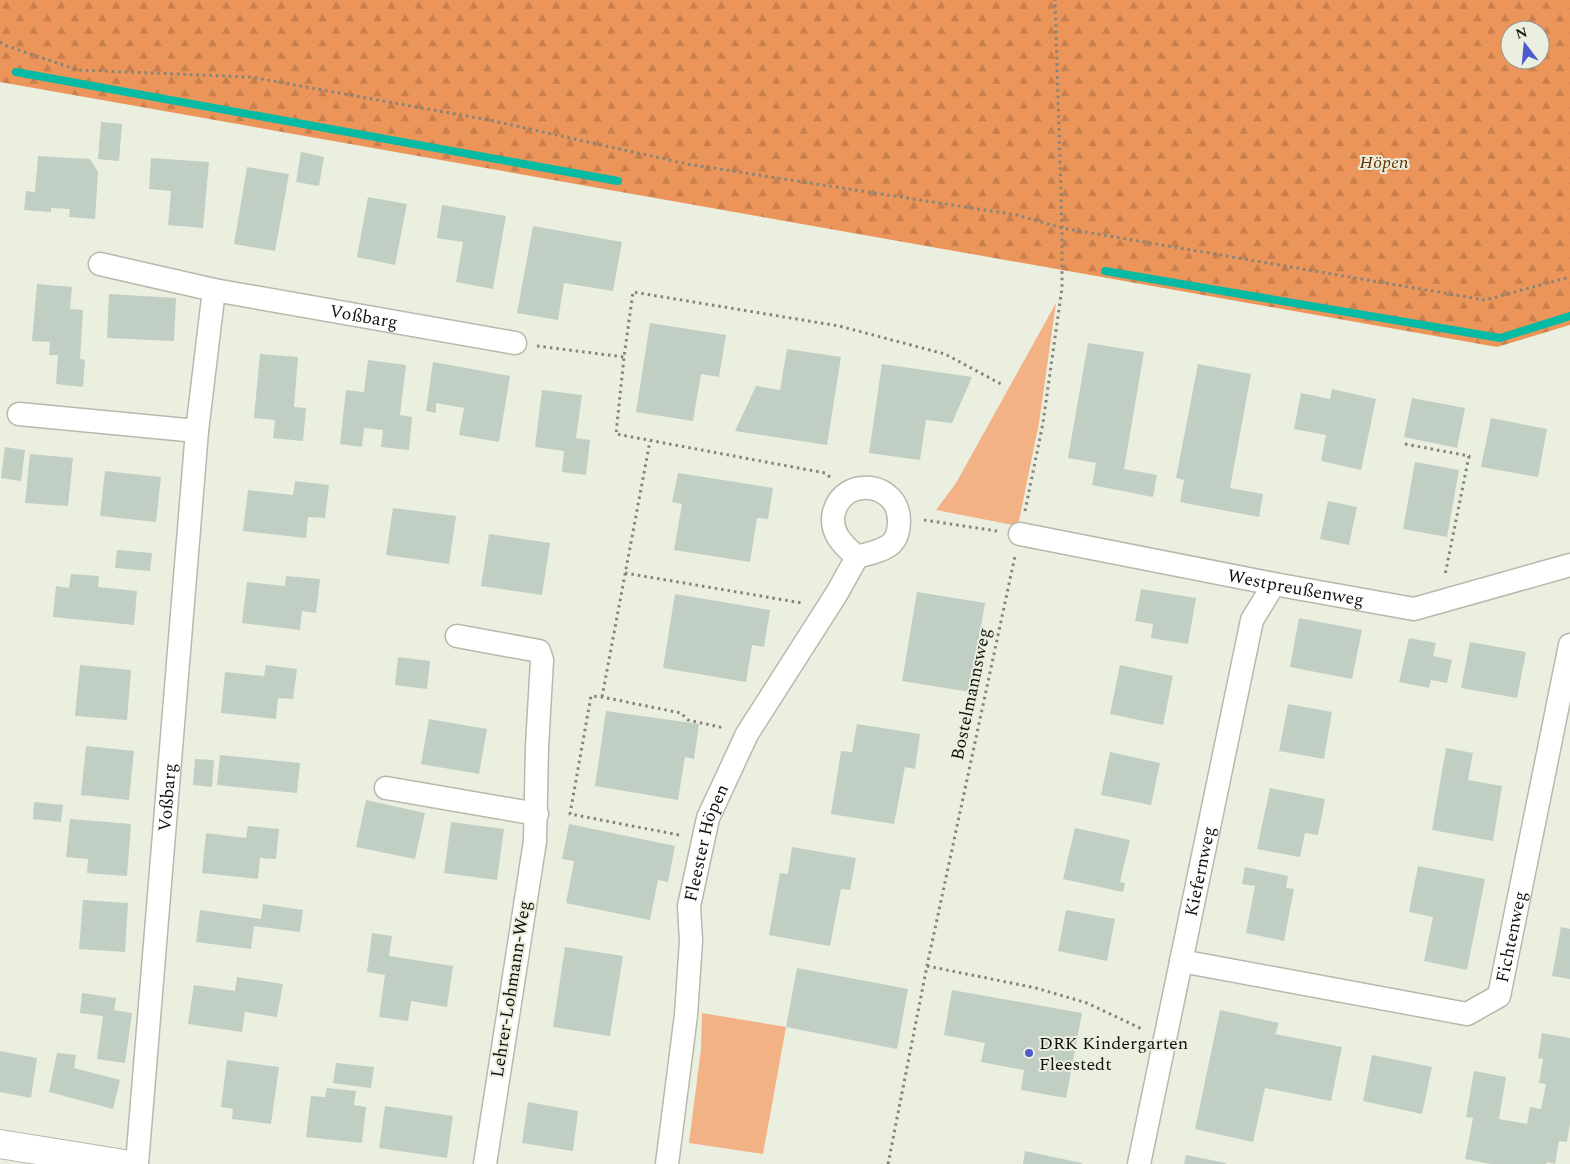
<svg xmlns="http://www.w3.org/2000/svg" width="1570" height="1164" font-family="Spectral,serif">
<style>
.grass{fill:#f3b186}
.forest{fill:url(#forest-firs);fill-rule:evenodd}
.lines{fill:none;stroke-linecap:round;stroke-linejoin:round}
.stream{stroke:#06baa3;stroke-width:8}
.building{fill:#c1cec3}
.minor-casing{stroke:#b6b9ab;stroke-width:25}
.tertiary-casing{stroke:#b6b9ab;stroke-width:30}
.path{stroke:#83857b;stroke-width:3;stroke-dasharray:2.5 4;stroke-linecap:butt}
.minor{stroke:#fff;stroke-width:22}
.tertiary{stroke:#fff;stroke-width:28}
.poi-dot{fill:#4d5acf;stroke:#ebefe0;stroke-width:2}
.labels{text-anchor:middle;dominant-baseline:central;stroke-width:4;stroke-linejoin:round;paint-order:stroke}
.park-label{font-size:18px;font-style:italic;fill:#663000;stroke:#ebefe0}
.street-label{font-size:18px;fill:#11120d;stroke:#ebefe0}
.poi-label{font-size:18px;fill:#11120d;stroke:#ebefe0;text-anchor:start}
</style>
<defs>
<pattern id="forest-firs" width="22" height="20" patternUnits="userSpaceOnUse" patternTransform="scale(1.25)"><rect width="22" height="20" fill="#eb955a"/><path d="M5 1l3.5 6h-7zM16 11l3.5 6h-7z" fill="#c87f4d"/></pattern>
</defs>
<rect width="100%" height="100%" fill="#ebefe0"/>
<path class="grass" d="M1056,303L1039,423L1018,526L936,510L956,483Z
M702,1013L786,1027L763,1154L689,1143L701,1049Z"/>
<path class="forest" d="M0,0H1570V325L1497,347L0,82ZM1510,30H1540V60H1510Z"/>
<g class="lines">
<path class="stream" d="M16,72L618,181
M1105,271L1500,338L1570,316"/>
</g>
<path class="building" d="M101,122L122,124L119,161L98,159Z
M301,152L324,157L319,186L296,182Z
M38,156L90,159L98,172L95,219L69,217L70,209L51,208V212L24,210L26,191L35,192Z
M151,158L209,162L203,228L168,225L171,191L149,189Z
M247,167L289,174L275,251L234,244Z
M368,197L407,204L395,265L357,257Z
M442,205L506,216L493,289L456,282L463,242L437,238Z
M533,226L622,242L613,291L564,283L558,320L517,313Z
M37,284L72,287L70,309L83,310L80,359L85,360L83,387L56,384L58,355H49L50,342L32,341Z
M109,294L176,298L174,341L107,338Z
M650,323L726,335L719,377L701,374L693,421L636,412Z
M1088,343L1144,352L1124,469L1157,475L1153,497L1092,485L1096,463L1068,458Z
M787,349L841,357L827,445L735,431L756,386L780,390Z
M260,354L298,357L294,407L306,408L303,441L273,438L275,420L254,418Z
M368,360L406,365L400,415L412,417L409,450L381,447L383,430L364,428L362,447L340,444L346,390L364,392Z
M433,362L510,376L499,442L459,435L464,408L436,403V413L426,411Z
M882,364L972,377L952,423L926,420L920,460L869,453Z
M1198,364L1251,374L1230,488L1263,494L1259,517L1180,502L1184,480L1176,478Z
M1332,389L1376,399L1361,470L1321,461L1326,435L1294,429L1301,393L1330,399Z
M542,390L582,395L576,438L590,440L586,475L562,472L564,451L535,447Z
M1412,398L1465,408L1457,448L1404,437Z
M1491,418L1547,429L1538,477L1481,467Z
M5,447L25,450L21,481L1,478Z
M30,454L73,458L68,506L25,503Z
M1415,462L1459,470L1447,537L1403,529Z
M105,471L161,477L156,522L100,516Z
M678,473L773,488L768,519L757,518L750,562L674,550L682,504L672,502Z
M295,481L329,485L325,518L308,517L306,538L243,531L248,490L293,495Z
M1328,501L1357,507L1349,545L1320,539Z
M393,508L456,516L449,564L386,555Z
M489,534L550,543L542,595L481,586Z
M117,550L152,553L150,571L115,568Z
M71,574L99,576L98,587L137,591L134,625L53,617L56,586L69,588Z
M286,576L320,579L316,613L302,611L300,630L242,623L247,582L285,586Z
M1141,589L1196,598L1188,644L1151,638L1153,624L1135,621Z
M917,592L985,603L970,692L902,681Z
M675,594L770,610L764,647L752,645L746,682L663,668Z
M1299,618L1362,630L1352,679L1290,667Z
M1409,638L1436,643L1433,656L1452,660L1447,683L1431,680L1429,688L1399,682Z
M1470,642L1526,652L1517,698L1461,688Z
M398,657L430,661L427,689L395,685Z
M80,665L131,670L127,720L75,716Z
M266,665L297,669L293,699L278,698L276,719L221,713L225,672L264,676Z
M1120,665L1173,676L1163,725L1110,714Z
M1288,704L1332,712L1324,759L1279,751Z
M606,711L699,724L694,759L685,757L678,800L595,786Z
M429,719L487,729L479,774L421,764Z
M857,724L920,734L915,769L905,767L894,824L831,814L841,751L852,752Z
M86,746L134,751L129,800L81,795Z
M1446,748L1473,753L1468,780L1502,786L1493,841L1432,830Z
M1110,752L1160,763L1151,805L1101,795Z
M220,755L300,763L297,793L217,785Z
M195,759L214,760L212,787L193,785Z
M1270,788L1325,799L1318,835L1305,833L1300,857L1257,849Z
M366,800L425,813L415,859L356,847Z
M34,802L63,805L61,822L33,819Z
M70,819L131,824L127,876L87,873L88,859L66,857Z
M451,822L504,829L497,880L444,873Z
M569,824L675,846L668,882L658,880L650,920L566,903L574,861L562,859Z
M248,826L279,829L276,859L260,858L258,879L202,873L206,833L246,838Z
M1075,828L1130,840L1120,882L1125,883L1123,892L1063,879Z
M792,847L856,858L850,890L841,889L830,946L769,935L780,873L788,874Z
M1418,866L1485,879L1467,970L1424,961L1433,917L1409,912Z
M1245,867L1288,876L1286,888L1294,889L1284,941L1246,933L1255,886L1242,884Z
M83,900L128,903L125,952L79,949Z
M263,904L303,910L300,932L254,926L251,949L196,942L200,910L261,919Z
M1066,910L1115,919L1107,961L1058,951Z
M1561,927L1570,929V979L1552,976Z
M372,933L392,936L389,956L453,966L447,1007L411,1001L408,1021L379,1017L385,975L367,972Z
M565,947L623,956L610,1036L553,1027Z
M797,968L908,989L897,1049L786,1027Z
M237,977L283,984L277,1017L245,1012L242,1032L188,1024L194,985L235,991Z
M952,990L1082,1013L1066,1098L1021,1090L1024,1070L981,1062L985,1043L944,1035Z
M82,993L116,998L114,1010L132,1013L125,1063L97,1059L103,1016L80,1013Z
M1220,1010L1279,1023L1275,1034L1342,1047L1331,1101L1265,1088L1253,1142L1195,1129Z
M1542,1033L1570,1038V1123L1567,1142L1559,1141L1555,1164L1547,1162L1546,1164H1491L1465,1159L1473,1118L1466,1117L1474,1071L1506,1077L1499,1119L1527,1124L1530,1107L1541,1109L1546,1084L1539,1083L1543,1059L1538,1058Z
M0,1051L37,1058L31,1098L0,1092Z
M57,1053L76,1055L74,1068L120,1080L113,1109L49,1092Z
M1372,1055L1432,1067L1422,1114L1363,1101Z
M227,1060L279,1067L271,1124L232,1119L233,1109L221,1107Z
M336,1063L374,1067L371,1088L333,1083Z
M327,1088L356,1091L354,1105L366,1107L362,1143L306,1137L311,1096L325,1097Z
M528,1102L578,1111L573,1151L522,1143Z
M385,1106L453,1116L447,1158L379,1148Z
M1025,1151L1082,1163V1164H1023Z
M1186,1155L1226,1163V1164H1184Z"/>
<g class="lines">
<defs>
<g id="minor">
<path id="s1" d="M100,264L214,290L515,343"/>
<path d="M19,414L197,431"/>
<path id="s2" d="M1020,534L1274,584L1414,609L1570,565"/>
<path d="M457,636L539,651L542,660L537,747L535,841L485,1164"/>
<path d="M386,788L537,814"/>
<path id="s3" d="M1181,961L1467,1014L1499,996L1570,645"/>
<path id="s4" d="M137,1164L197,431L214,290"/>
<path id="s5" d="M667,1164L686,1015L691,941L689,906L708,818L747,734L837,593L857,557C843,545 829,532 834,512C844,475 899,482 899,521C899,529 898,537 892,543C884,551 867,554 857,557"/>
<path id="s6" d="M1139,1164L1252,620L1274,584"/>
</g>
<path id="tertiary" d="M0,1144L124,1164"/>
</defs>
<use href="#minor" class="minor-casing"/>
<use href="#tertiary" class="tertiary-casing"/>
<path class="path" d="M0,42L4,45L78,70L250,77L489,120L687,164L1017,215L1062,228L1485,300L1570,277
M537,346L624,357
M1405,444L1469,456L1445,575
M830,477L825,473L616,434L624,357L633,292L839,326L945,354L1001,384
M1025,511L1043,423L1062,288V228L1055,0
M924,520L997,531
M625,573L802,603
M602,697L650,441
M679,835L570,814L591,696L602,697L681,713L688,720L724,728
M927,966L1036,988L1087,1003L1142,1029
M888,1164L927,966L1015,556"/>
<use href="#minor" class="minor"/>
<use href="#tertiary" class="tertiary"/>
</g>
<circle class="poi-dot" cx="1029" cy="1053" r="5"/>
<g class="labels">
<g class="park-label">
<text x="1384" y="162">Höpen</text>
</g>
<g class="street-label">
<text stroke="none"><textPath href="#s1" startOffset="269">Voßbarg</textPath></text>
<text stroke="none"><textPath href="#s2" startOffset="281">Westpreußenweg</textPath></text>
<text transform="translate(971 694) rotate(-78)">Bostelmannsweg</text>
<text stroke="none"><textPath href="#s4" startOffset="368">Voßbarg</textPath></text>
<text stroke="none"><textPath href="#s5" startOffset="325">Fleester Höpen</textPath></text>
<text stroke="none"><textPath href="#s6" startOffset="299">Kiefernweg</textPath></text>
<text stroke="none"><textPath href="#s3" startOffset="388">Fichtenweg</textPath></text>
<text transform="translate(511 989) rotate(-81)">Lehrer-Lohmann-Weg</text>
</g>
<g class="poi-label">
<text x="1039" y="1043">DRK Kindergarten<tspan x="1039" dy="21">Fleestedt</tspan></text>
</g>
</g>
<g transform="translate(1525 45) rotate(344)"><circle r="24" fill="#ebefe0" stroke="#94978c"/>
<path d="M0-4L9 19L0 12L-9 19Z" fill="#4d5acf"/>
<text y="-8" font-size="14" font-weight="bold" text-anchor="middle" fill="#11120d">N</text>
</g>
</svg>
